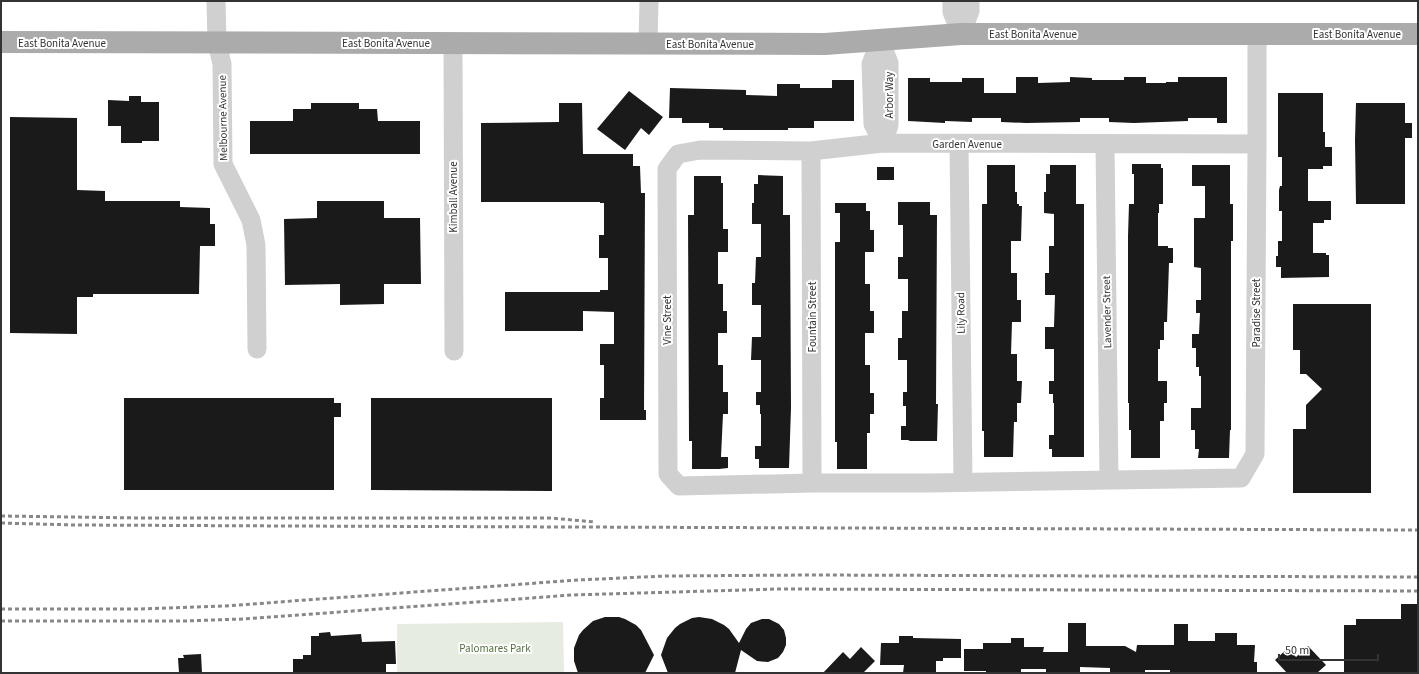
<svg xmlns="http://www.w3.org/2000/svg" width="1419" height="674" font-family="'Source Sans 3',sans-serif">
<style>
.green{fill:#e6ecdf}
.building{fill:#1a1a1a}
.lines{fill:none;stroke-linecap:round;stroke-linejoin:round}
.minor{stroke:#d0d0d0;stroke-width:19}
.major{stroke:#ababab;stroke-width:22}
.rail{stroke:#888;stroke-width:3;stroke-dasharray:4 3;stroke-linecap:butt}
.labels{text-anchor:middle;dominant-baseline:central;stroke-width:4;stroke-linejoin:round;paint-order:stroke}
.street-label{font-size:11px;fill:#333;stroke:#fff}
.park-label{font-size:11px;fill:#56703f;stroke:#fff}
</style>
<rect width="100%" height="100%" fill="#fff"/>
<path class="green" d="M563,622L564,673H397V624Z"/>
<path class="building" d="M1016,77H1038V83L1070,82V77L1092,78V80H1124V77H1146V83H1166V82H1178V77H1227V123H1217V118H1188V121L1134,123L1109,122V118H1080V122L1026,123L1001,122V118H972V122L945,121V123L908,121V78H930V82H962V78H984V93H1016Z
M832,80H854V121H814V128H788V130H723V128H709V123H682V118H669L670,88L746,90V95L777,96V84H800V88H832Z
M629,91L663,117L649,135L641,128L625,150L597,129Z
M1278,93H1323V132H1325V147H1332V166H1323V169H1308V201H1331V220H1324V223H1313V253H1326V255H1329V277L1281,278V267H1276V256H1278V241H1282V211H1279V190L1280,186H1282V157H1278Z
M129,96H141V102H159V141H142V143H121V126H108V100L129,101Z
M311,103H359V109H377L378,121H420V154H250V121H293V109H311Z
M559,103H582L583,154H633V166H640L641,193H645L644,410H646V420H600V398H604V365H600V344H614V312L583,311V331H505V292H600V290H608V258H599V235H604V203H600V202H481V123L559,122Z
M1356,103H1405V123H1412V138H1405V204H1356L1355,140Z
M10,117L77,118V190L105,191V201H180V207L210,208V224H215V246H200L199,294H93V297H77V334L10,333Z
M1132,164H1161V168H1163V204H1159V213H1158V246H1168V248H1173V263H1169L1167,322H1164V340H1160V349H1158V381H1167V403H1164V421H1160V458H1131V430H1129V403H1128V236L1129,204H1134V174H1132Z
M987,165H1015V192H1017V204H1019V206H1022L1021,241H1011V273H1017V300H1021V322H1012L1011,354H1017V381H1022L1021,403H1017V422H1014L1013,457H984V431H982V204H987Z
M1050,165H1076V204H1084V457H1052V449H1049V435H1054V403H1053V394H1049V381H1054V349H1045V327H1054L1055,295H1045V273H1049V246H1054V214L1044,213V192H1046V174H1050Z
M1192,165H1230V204H1233V241H1231V430H1230L1229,458H1198L1199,449H1195V430H1191V408H1201V376H1199V367H1196V348H1192V334H1199L1200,313H1196V300H1201V268L1194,267V218H1205V186H1192Z
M877,167H894V180H877Z
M758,175L783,176V215H790L791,408L789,468H759V459H755V446H761V414H760V405H756V392H761V360H751L752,337H761V305H752V283H755L756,257H761V224H752V203H754V184H758Z
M694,176H721V183H723V229H728V252H718V284H723V311H727V333H718V365H723V392H728V414H723L721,457H728V468L719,469H692V441H689V436L688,215H694Z
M317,201H384V218H420L421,284H384V304L340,305V284L285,285L284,219L317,218Z
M898,202H930V215H937L936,404H938L937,441H910L908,440H901V426H906V406H903V392H907V360H898V338H902V311H908V279H898V257H903V225H898Z
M835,203H866V211H870V230H874V252H865V284H870V311H874V333H865V365H870V393H874V414H870V433H867V469H837V442H835V242H840V213H835Z
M1293,304H1371V493H1293V429H1306V405L1322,389L1306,374H1300V350H1293Z
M124,398H334V403H341V417H334V490H124Z
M371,398H552V491L371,490Z
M1401,604H1418V673H1344V625H1356V619H1401Z
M605,617H619L625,619L636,625L641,630L654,655L645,673H578L574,661V648L579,635L583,630L593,621Z
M699,617L712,619L724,625L729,629L739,643L746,629L751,623L762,619H769L779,624L784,630L786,638V645L783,652L778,658L768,662L757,661L741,650L735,673H668L661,655L667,638L675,628L680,624L692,618Z
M1068,623H1086V646H1125L1136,652L1137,645H1174V624H1188V641H1215V633H1237V645H1255L1254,662H1257V673H1170V670H1145V673H1110V668L1080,667V673H1046V669H1021V673H986V671H964V649H983V643H1011V638H1024V647H1044L1043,652H1068Z
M330,632L331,636L361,634L362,642L395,641L396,664H386V673H293V659H303V655H311V636H319V633Z
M899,636H913V638L961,639V658H943V661H936V673H903L904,665H880L881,643H899Z
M1308,646L1326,665L1317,673H1287L1275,660L1288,648L1296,657Z
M861,647L875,661L863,673H823L843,652L850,659Z
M201,654L202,673H179L178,658H184L183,655Z"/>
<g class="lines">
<path class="minor" d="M216,1L217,43L222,64L223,164L251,220L256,245L257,349
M952,1V12L961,34
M961,34L970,11V1
M1257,34V144L1255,454L1241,478L930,483H812L679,486L668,474L667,169L678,154L700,150L811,151L883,143L1257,144
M880,40L889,63V125L883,143L873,124L871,64Z
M453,43L454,351
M648,43L649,1
M959,144L963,482
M1105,144L1109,480
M811,151L812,483"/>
<path class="major" d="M1,42L825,44L961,34H1418"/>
<path class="rail" d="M1,516L140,518H551L595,522
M1,523L75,525L291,526L1418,530
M1,609H138L225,606L578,580L665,576L809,575L1418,577
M1,621H184L243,619L572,595L778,589L1418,591"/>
</g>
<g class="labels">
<g class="street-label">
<text x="1033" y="34">East Bonita Avenue</text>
<text x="1357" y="34">East Bonita Avenue</text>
<text x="62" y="43">East Bonita Avenue</text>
<text x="386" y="43">East Bonita Avenue</text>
<text x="710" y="44">East Bonita Avenue</text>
<text transform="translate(889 95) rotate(-90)">Arbor Way</text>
<text transform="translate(223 118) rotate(-91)">Melbourne Avenue</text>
<text x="967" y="144">Garden Avenue</text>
<text transform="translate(453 197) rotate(-90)">Kimball Avenue</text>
<text transform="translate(1107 312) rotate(-91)">Lavender Street</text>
<text transform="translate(961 313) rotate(-91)">Lily Road</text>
<text transform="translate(1256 313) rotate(-90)">Paradise Street</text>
<text transform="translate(812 317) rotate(-90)">Fountain Street</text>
<text transform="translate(667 320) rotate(-90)">Vine Street</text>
</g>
<g class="park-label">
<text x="495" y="648">Palomares Park</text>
</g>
</g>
<rect width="1419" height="674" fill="none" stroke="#333333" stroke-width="4"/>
<path d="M1279 654v6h99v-6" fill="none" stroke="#333333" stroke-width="2"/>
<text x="1285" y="654" font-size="12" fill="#333333" stroke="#ffffff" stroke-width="3" paint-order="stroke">50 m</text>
</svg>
